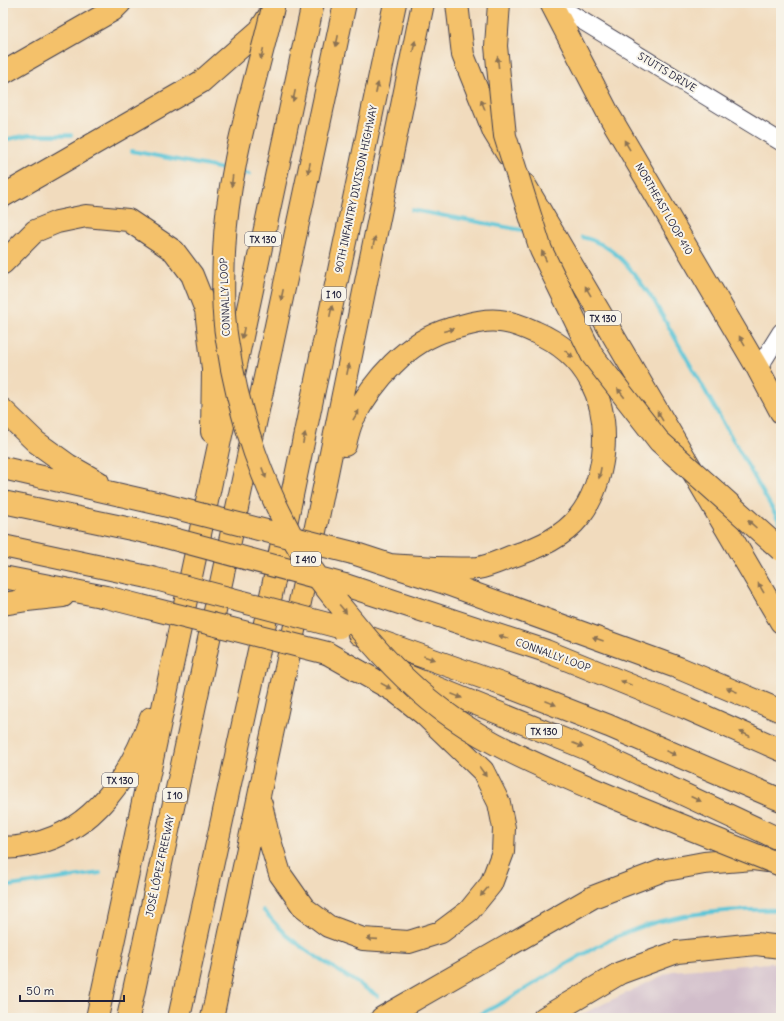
<svg xmlns="http://www.w3.org/2000/svg" width="784" height="1021" font-family="Delius,sans-serif">
<style>
.industrial{fill:#d1bdca}
.lines{fill:none;stroke-linecap:round;stroke-linejoin:round}
.stream{stroke:#5cc5d7;stroke-width:4}
.minor-casing{stroke:#413e4e;stroke-width:19}
.major-casing{stroke:#413e4e;stroke-width:24}
.highway-casing{stroke:#413e4e;stroke-width:24}
.minor{stroke:#fff;stroke-width:17}
.major{stroke:#f4c16a;stroke-width:22}
.highway{stroke:#f4c16a;stroke-width:22}
.highway-bridge-casing{stroke:#413e4e;stroke-width:24;stroke-linecap:butt}
.highway-bridge{stroke:#f4c16a;stroke-width:22}
.oneway{fill:#8b7252}
.labels{text-anchor:middle;dominant-baseline:central;stroke-width:4;stroke-linejoin:round;paint-order:stroke}
.shield{fill:#f7f3e8;stroke:#62616f;stroke-width:1}
.shield-label{font-size:9px;font-weight:bold;fill:#22223b}
.street-label{font-size:10px;fill:#22223b;stroke:#f7f3e8}
</style>
<rect width="100%" height="100%" fill="#f7f3e8"/>
<filter id="ink" filterUnits="userSpaceOnUse"><feTurbulence type="fractalNoise" baseFrequency=".025" numOctaves="2"/><feDisplacementMap in="SourceGraphic" scale="8" xChannelSelector="R" yChannelSelector="G"/><feConvolveMatrix kernelMatrix="1 2 1 2 8 2 1 2 1" color-interpolation-filters="sRGB"/></filter>
<filter id="wash" filterUnits="userSpaceOnUse"><feTurbulence type="fractalNoise" baseFrequency=".012" numOctaves="4" result="noise"/><feDisplacementMap in="SourceGraphic" scale="16" xChannelSelector="R" yChannelSelector="G"/><feGaussianBlur stdDeviation="0.9" result="paint"/><feColorMatrix in="noise" values="0 0 0 0 0 0 0 0 0 0 0 0 0 0 0 0 0 1.4 0 .05"/><feComposite in="paint" operator="in"/></filter>
<g filter="url(#wash)">
<rect width="100%" height="100%" fill="#f1dbbd"/>
<path class="industrial" d="M781,962V1018H574L672,971Z"/>
<g class="lines">
<path class="stream" d="M3,140L29,135H71
M132,151L228,170
M241,172L249,174
M412,210L522,230
M582,237C617,245 634,273 654,301L781,524
M3,887L100,873
M263,910L286,935L307,951L378,996
M473,1018C525,993 572,956 625,933C675,912 728,909 781,910"/>
</g>
</g>
<g filter="url(#ink)">
<g class="lines">
<defs>
<path id="minor" d="M553,3L781,142
M758,369L781,332"/>
<path id="major" d="M551,3L609,115L758,369L781,412
M3,73L113,10L120,3
M544,1018L620,973L677,952L756,944L781,947"/>
<path id="highway" d="M457,3L463,55L494,132L508,155
M525,185L781,622
M3,196L201,82L260,30L272,11
M3,263L35,231L57,222L86,216L128,220L174,251L192,275L206,310L213,369L212,432
M3,410L36,442L68,465L98,482
M345,445C347,436 349,427 353,419C373,381 407,341 450,329C466,325 482,319 500,321C512,322 524,327 535,332C587,354 609,400 603,455C600,478 594,498 579,517C563,537 540,547 516,555C504,559 490,566 478,568C449,570 419,567 390,565
M3,468L160,504
M3,502L155,534
M3,546L148,577
M353,553L442,582L679,668L781,711
M3,577L106,597L141,606
M345,585L546,651L686,708L781,750
M3,604L27,600L63,596
M359,634L504,685L609,726L781,800
M400,673L585,748L781,840
M261,804L267,831L280,874L304,908L328,926L363,939L409,942L441,932L469,911L491,884L503,852L504,828L499,803L483,771L425,715L396,692L327,653
M3,847C14,849 22,846 33,844C94,831 131,774 151,718
M97,1018L313,3
M128,1018L345,3
M179,1018L273,586L395,3
M212,1018L318,517L423,3
M382,1018L593,897L661,871L704,863L753,859L768,861"/>
</defs>
<use href="#minor" class="minor-casing"/>
<use href="#major" class="major-casing"/>
<use href="#highway" class="highway-casing"/>
<use href="#minor" class="minor"/>
<use href="#major" class="major"/>
<use href="#highway" class="highway"/>
<defs>
<path id="highway-bridge" d="M274,3C255,85 227,168 224,253C223,281 222,311 227,340C238,415 264,492 304,557C319,582 339,604 357,626C385,660 417,693 453,718C496,748 545,768 593,789C655,815 718,840 781,865
M499,3L496,46L505,136L541,250L592,355L659,441L781,550
M160,504L353,553
M155,534L345,585
M148,577L339,627
M141,606L327,653"/>
</defs>
<use href="#highway-bridge" class="highway-bridge-casing"/>
<use href="#highway-bridge" class="highway-bridge"/>
</g>
<defs><path id="oneway-solid" d="M-6-.8H1V-3.2L6.5 0L1 3.2V.8H-6Z"/></defs>
<g class="oneway">
<use href="#oneway-solid" transform="translate(337 41) rotate(102)"/>
<use href="#oneway-solid" transform="translate(414 46) rotate(-78)"/>
<use href="#oneway-solid" transform="translate(262 54) rotate(104)"/>
<use href="#oneway-solid" transform="translate(498 62) rotate(-96)"/>
<use href="#oneway-solid" transform="translate(377 88) rotate(-78)"/>
<use href="#oneway-solid" transform="translate(294 96) rotate(102)"/>
<use href="#oneway-solid" transform="translate(483 105) rotate(-112)"/>
<use href="#oneway-solid" transform="translate(627 145) rotate(-120)"/>
<use href="#oneway-solid" transform="translate(309 168) rotate(102)"/>
<use href="#oneway-solid" transform="translate(232 181) rotate(97)"/>
<use href="#oneway-solid" transform="translate(374 242) rotate(-78)"/>
<use href="#oneway-solid" transform="translate(544 256) rotate(-115)"/>
<use href="#oneway-solid" transform="translate(588 291) rotate(-120)"/>
<use href="#oneway-solid" transform="translate(282 295) rotate(102)"/>
<use href="#oneway-solid" transform="translate(331 311) rotate(-78)"/>
<use href="#oneway-solid" transform="translate(449 330) rotate(-15)"/>
<use href="#oneway-solid" transform="translate(243 333) rotate(102)"/>
<use href="#oneway-solid" transform="translate(742 341) rotate(-120)"/>
<use href="#oneway-solid" transform="translate(569 354) rotate(41)"/>
<use href="#oneway-solid" transform="translate(348 369) rotate(-78)"/>
<use href="#oneway-solid" transform="translate(621 393) rotate(-128)"/>
<use href="#oneway-solid" transform="translate(356 415) rotate(-59)"/>
<use href="#oneway-solid" transform="translate(660 416) rotate(-120)"/>
<use href="#oneway-solid" transform="translate(304 438) rotate(-78)"/>
<use href="#oneway-solid" transform="translate(264 473) rotate(69)"/>
<use href="#oneway-solid" transform="translate(600 473) rotate(101)"/>
<use href="#oneway-solid" transform="translate(752 524) rotate(-138)"/>
<use href="#oneway-solid" transform="translate(761 588) rotate(-120)"/>
<use href="#oneway-solid" transform="translate(343 609) rotate(50)"/>
<use href="#oneway-solid" transform="translate(504 637) rotate(-162)"/>
<use href="#oneway-solid" transform="translate(598 639) rotate(-160)"/>
<use href="#oneway-solid" transform="translate(429 658) rotate(19)"/>
<use href="#oneway-solid" transform="translate(626 683) rotate(-158)"/>
<use href="#oneway-solid" transform="translate(386 686) rotate(29)"/>
<use href="#oneway-solid" transform="translate(732 690) rotate(-158)"/>
<use href="#oneway-solid" transform="translate(457 696) rotate(22)"/>
<use href="#oneway-solid" transform="translate(551 703) rotate(22)"/>
<use href="#oneway-solid" transform="translate(745 734) rotate(-156)"/>
<use href="#oneway-solid" transform="translate(578 745) rotate(22)"/>
<use href="#oneway-solid" transform="translate(671 753) rotate(23)"/>
<use href="#oneway-solid" transform="translate(483 772) rotate(55)"/>
<use href="#oneway-solid" transform="translate(696 799) rotate(25)"/>
<use href="#oneway-solid" transform="translate(484 892) rotate(130)"/>
<use href="#oneway-solid" transform="translate(372 939) rotate(-176)"/>
</g>
</g>
<g class="labels">
<g class="shield">
<rect x="245" y="232" width="36" height="14" rx="3"/>
<rect x="322" y="287" width="24" height="14" rx="3"/>
<rect x="585" y="311" width="36" height="14" rx="3"/>
<rect x="291" y="552" width="30" height="14" rx="3"/>
<rect x="526" y="724" width="36" height="14" rx="3"/>
<rect x="102" y="773" width="36" height="14" rx="3"/>
<rect x="163" y="788" width="24" height="14" rx="3"/>
</g>
<g class="shield-label">
<text x="263" y="239">TX 130</text>
<text x="334" y="294">I 10</text>
<text x="603" y="318">TX 130</text>
<text x="306" y="559">I 410</text>
<text x="544" y="731">TX 130</text>
<text x="120" y="780">TX 130</text>
<text x="175" y="795">I 10</text>
</g>
<g class="street-label">
<text transform="translate(667 72) rotate(31)">STUTTS DRIVE</text>
<text transform="translate(356 189) rotate(-78)">90TH INFANTRY DIVISION HIGHWAY</text>
<text transform="translate(664 209) rotate(60)">NORTHEAST LOOP 410</text>
<text transform="translate(225 297) rotate(-92)">CONNALLY LOOP</text>
<text transform="translate(553 655) rotate(20)">CONNALLY LOOP</text>
<text transform="translate(160 866) rotate(-78)">JOSÉ LÓPEZ FREEWAY</text>
</g>
</g>
<rect width="784" height="1021" fill="none" stroke="#f7f3e8" stroke-width="16"/>
<path d="M20 995v6h104v-6" fill="none" stroke="#22223b" stroke-width="2"/>
<text x="26" y="995" font-size="12" fill="#22223b" stroke="#f7f3e8" stroke-width="3" paint-order="stroke">50 m</text>
</svg>
